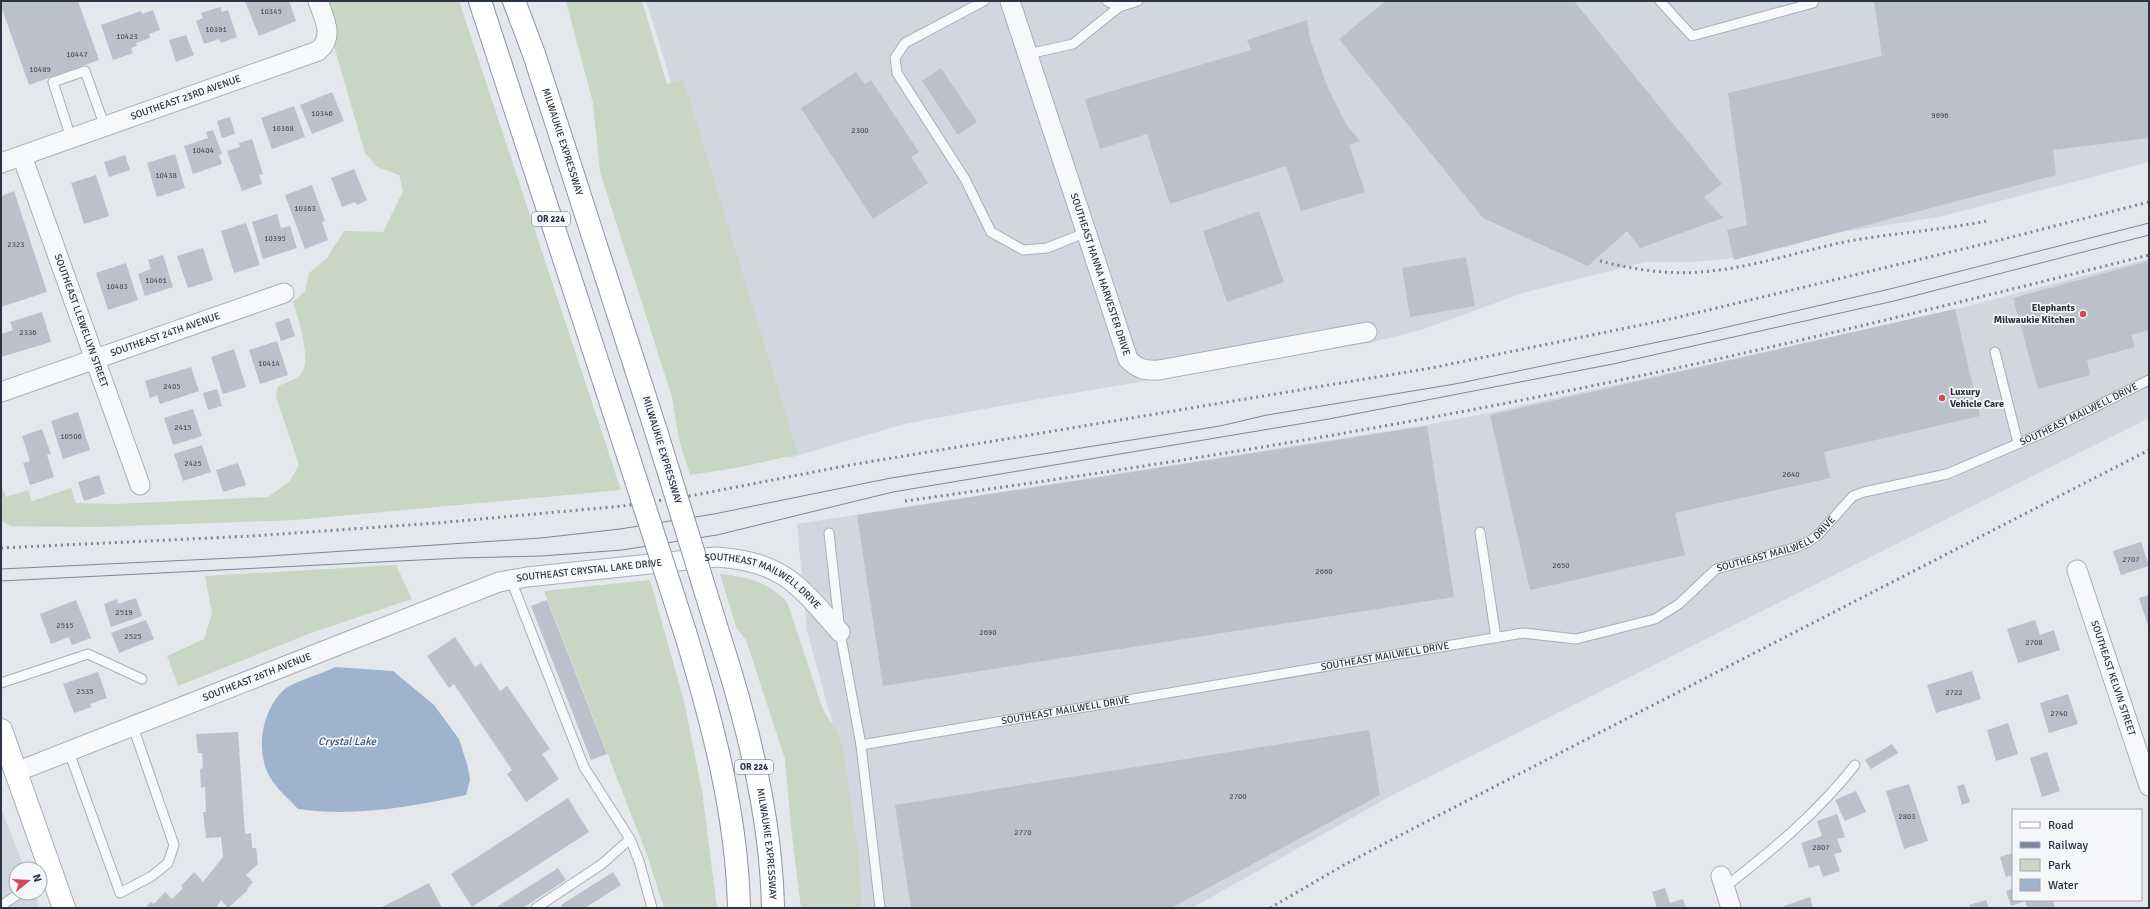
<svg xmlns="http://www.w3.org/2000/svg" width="2150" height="909" font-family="Signika,sans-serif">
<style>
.built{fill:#d2d6de}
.green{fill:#c9d6c5}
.water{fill:#9fb4cc}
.building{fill:#bbc0ca}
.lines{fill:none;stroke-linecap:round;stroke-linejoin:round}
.service-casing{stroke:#a9aeb7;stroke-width:11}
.minor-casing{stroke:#a9aeb7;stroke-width:21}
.secondary-casing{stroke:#a9aeb7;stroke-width:24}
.trunk-casing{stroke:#8b94a3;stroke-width:24}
.service{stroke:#f7f8fa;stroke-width:9}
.minor{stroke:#f7f8fa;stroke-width:19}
.secondary{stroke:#fff;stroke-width:22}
.trunk{stroke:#fff;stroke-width:22}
.tram{stroke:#7d8696;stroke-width:1}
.rail{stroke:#7d8696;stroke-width:3;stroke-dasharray:2 4;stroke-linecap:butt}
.trunk-bridge-casing{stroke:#8b94a3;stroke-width:24;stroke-linecap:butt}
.trunk-bridge{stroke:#fff;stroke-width:22}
.poi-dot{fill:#d1495b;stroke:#f4f6f9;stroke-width:1.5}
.labels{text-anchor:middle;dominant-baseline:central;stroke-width:3.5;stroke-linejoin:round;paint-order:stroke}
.number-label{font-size:8px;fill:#4f5766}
.shield{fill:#f4f6f9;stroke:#676e7b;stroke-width:1}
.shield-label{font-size:9px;font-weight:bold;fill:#2b3445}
.street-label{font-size:10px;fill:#2b3445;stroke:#f4f6f9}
.poi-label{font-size:10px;font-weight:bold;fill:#2b3445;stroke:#f4f6f9;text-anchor:end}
.water-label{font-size:11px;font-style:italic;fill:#34527a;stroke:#f4f6f9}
</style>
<rect width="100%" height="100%" fill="#e4e7ec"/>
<path class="built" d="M646,1H2149V162L1939,217L1835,233L1728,259L1690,262H1645L1523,293L1421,330L1369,343L1033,400L904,424L789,458Z
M2149,259V418L1389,797L1192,908H859L839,747L807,631L797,524L1426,425L1488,413L1957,309Z
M1,809L25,869H16V893H34L40,908H1Z"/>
<path class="green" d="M327,1H459L621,490L296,520L96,527L11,526L1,521V485L6,497L28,490L32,501L71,488L76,503L117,504L268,497L289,482L299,465L276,397L278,386C285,383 295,380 300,375C313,362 298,318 293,302L305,291L309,273L327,258L344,231L383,232L403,191L399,175L377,167L365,153L334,46L332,15Z
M566,1H642L667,84L683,79L798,454L741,467L690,475L679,440L672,397L600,172L593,103Z
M396,565L412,599L311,633L178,686L167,656L204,639L212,613L205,576Z
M720,574C748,577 767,581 787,602L823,710L838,733L843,749L857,846L862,908H801L791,827L785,759L746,640L736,627Z
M650,580L684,701L702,791L717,908H664L647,855L544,591Z"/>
<path class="water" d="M335,667L393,671L434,705L459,739L468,767L470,780L466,795C411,807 354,817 298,809C287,797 273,786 267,771C256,746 263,708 285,689C293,682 322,674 335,667Z"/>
<path class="building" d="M1,1H78L99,60L29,85L1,6Z
M245,1H289L296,21L259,36Z
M1386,1H1574L1722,184L1704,197L1723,218L1640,248L1627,231L1588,266L1483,218L1339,39Z
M1874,1H2149V138L2053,150L2056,175L1734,260L1727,230L1747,225L1728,93L1882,56Z
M220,7L222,12L228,10L237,37L221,43L219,39L204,44L196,21L203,18L201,13Z
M153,10L160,30L149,34L150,38L136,43L137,46L131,48L133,53L113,60L101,25L141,11L142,14Z
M1307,20L1310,39L1327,86L1346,124L1360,141L1349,145L1365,192L1301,211L1286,166L1170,204L1147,134L1100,149L1085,99L1251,50L1247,40Z
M186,35L194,55L176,62L169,40Z
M941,68L977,122L958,135L922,81Z
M856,72L865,84L871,80L919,152L911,157L928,183L873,219L801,108Z
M332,92L344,121L312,134L300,105Z
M294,106L305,137L272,149L261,118Z
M230,117L235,134L222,138L217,121Z
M213,130L222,154L219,155L222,164L193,174L184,146L208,138L206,132Z
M252,139L263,174L259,175L262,184L242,191L227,151L240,147L239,143Z
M175,154L185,188L157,197L147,163Z
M125,155L130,170L109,177L104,162Z
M354,169L367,200L357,205L355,202L342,207L331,178Z
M96,175L109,216L84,224L71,183Z
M312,185L325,221L322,222L328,240L305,249L285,195Z
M14,191L47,292L1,307V196Z
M1259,211L1284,282L1227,302L1203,231Z
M277,214L281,228L290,226L297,248L263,259L252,222Z
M246,223L260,265L234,273L221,231Z
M203,248L213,280L188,288L177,256Z
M163,255L173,287L145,296L138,274L151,269L148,260Z
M1466,257L1475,306L1410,317L1402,268Z
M2149,261V330L2131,335L2135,347L2087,360L2090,375L2038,389L2013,298Z
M126,263L138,300L108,310L96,273Z
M1955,309L1980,416L1824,452L1830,478L1675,513L1685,555L1530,590L1490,415Z
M42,312L51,342L1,357V334L13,330L10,322Z
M289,318L295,336L281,341L275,323Z
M277,341L288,375L260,384L249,350Z
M234,349L246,387L223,394L211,357Z
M191,367L199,391L160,404L157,395L150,398L145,381Z
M217,389L222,406L208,410L203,393Z
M193,409L202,436L173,445L164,418Z
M78,412L90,450L63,459L51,421Z
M1427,426L1454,597L883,686L857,515Z
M42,429L51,454L47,455L54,477L30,485L23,463L30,461L22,436Z
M202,445L211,472L183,481L174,454Z
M238,463L246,485L223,492L216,470Z
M99,475L105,494L84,501L78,482Z
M2141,542L2149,566L2121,575L2113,551Z
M2149,595V628L2139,598Z
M136,598L142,616L111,627L104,604L117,599L118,604Z
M76,600L91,638L72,645L69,637L51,644L40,614Z
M547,600L607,754L591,760L531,606Z
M146,620L154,639L119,653L111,633Z
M2035,620L2040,635L2054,630L2060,650L2018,663L2007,629Z
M455,637L475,667L481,663L500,691L507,686L550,749L542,754L559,779L526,802L507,774L512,770L454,684L449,688L427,656Z
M1972,671L1981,699L1936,713L1927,685Z
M98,672L107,698L90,704L92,707L74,713L63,684Z
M2068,694L2078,724L2049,733L2040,703Z
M2008,723L2018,754L1996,761L1987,730Z
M1369,730L1380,795L1171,908H911L895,805Z
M238,732L245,834L251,833L252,848H256L258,864L246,875L253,882L247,889L248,890L228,908L221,900L216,908H145L151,902L154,904L165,892L172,899L183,888L181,886L194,872L203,882L223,857L221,837L206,838L203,812H206L205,787L201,788L200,769L203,768L202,753H198L196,734Z
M1892,744L1898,753L1871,769L1865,760Z
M2047,752L2060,791L2042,797L2030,758Z
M1909,784L1928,841L1904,849L1886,791Z
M1964,784L1970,802L1962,805L1957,786Z
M1856,791L1866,812L1845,821L1835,800Z
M568,798L589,832L472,907L451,874Z
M1837,814L1845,837L1837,839L1842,852L1834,854L1840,871L1823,877L1819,865L1809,868L1801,843L1822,836L1817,821Z
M2013,853V875L2006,877L2000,857Z
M558,868L566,880L523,908H495Z
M613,872L621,885L585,908H563L561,905Z
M429,883L442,908H380Z
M1665,888L1670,903L1683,899L1686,908H1657L1652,892Z
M2013,889V900H2053L2055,908H2027L2025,901L2011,906L2006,891Z
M1810,897L1813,908H1785L1784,906Z
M1986,900L1989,908H1970L1969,905Z"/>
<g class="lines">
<defs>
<g id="service">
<path d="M984,1L905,43L895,58L897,73L965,179L991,232L1023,250L1047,248L1087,232"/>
<path d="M1107,1L1119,7L1138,1"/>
<path d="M1660,1L1692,36L1813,3L1812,1"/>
<path d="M1028,54L1073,44L1119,7"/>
<path d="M71,138L53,82L85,71L105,127"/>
<path d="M1995,352L2018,443"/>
<path d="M1480,532L1496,638"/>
<path id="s1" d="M829,533L840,632L861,745L1523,633L1576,639L1655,619L1679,604L1716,569L1794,548L1808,542L1818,535L1853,496L1864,492L1947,474L2043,433L2149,380"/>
<path d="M511,580L584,767L630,839L639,861L652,908"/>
<path d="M1,683L88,654L142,679"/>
<path d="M861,745L880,908"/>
<path d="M69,752L120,893L152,876L168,863L174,845L133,727"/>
<path d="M1725,887C1773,850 1818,812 1855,765"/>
<path d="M1,906L20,893"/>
<path d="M536,908L602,864L630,839"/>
</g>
<g id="minor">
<path id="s2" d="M1010,1L1128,359C1137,369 1146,371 1159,370L1367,332"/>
<path id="s3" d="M22,156L140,485"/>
<path id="s4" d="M1,163L318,51C335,37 324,18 318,1"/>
<path id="s5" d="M1,392L284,293"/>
<path id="s6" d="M2077,570L2149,786"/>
<path id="s7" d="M16,772L499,582L527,577L716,557C782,561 799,585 840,632"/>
<path d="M1721,876L1731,908"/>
</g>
<path id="secondary" d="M1,730L64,908"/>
<g id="trunk">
<path d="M480,1L622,437"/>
<path id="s8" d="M514,1L534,54L657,434"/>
<path id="s9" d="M717,629C746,718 771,813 773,908"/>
<path d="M685,632C712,721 737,814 739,908"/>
</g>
</defs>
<use href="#service" class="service-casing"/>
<use href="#minor" class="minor-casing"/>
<use href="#secondary" class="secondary-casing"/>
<use href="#trunk" class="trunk-casing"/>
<use href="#service" class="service"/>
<use href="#minor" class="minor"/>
<use href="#secondary" class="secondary"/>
<use href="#trunk" class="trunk"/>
<path class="tram" d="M1,569L254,557L541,538L620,529L714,514L891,478L1220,426L1267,415L1455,384L1697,334L1894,288L2149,223
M1,581L459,558L542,556L622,550L717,535L893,492L1329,419L1613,364L1894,301L2149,235"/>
<path class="rail" d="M1600,261C1632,269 1668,275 1701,272C1752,268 1800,251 1849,241C1895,233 1941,230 1987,221
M905,501C1120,471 1334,438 1547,395C1749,355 1949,305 2149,255
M1,548L252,536L437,523L623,506L695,495L850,465L1431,368L1675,318L1992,242L2149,202
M1270,908L1342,866L1414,828L2149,450"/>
<defs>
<path id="trunk-bridge" d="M657,434L717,629
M622,437L685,632"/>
</defs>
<use href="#trunk-bridge" class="trunk-bridge-casing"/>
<use href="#trunk-bridge" class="trunk-bridge"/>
</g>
<g class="poi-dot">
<circle cx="2083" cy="314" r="4"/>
<circle cx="1942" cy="398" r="4"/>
</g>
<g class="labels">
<g class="number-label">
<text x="271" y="11">10345</text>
<text x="216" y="29">10391</text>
<text x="127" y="36">10423</text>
<text x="77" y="54">10447</text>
<text x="40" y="69">10489</text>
<text x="322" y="113">10346</text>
<text x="1940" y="115">9696</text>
<text x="283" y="128">10368</text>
<text x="860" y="130">2300</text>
<text x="203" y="150">10404</text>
<text x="166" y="175">10438</text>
<text x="305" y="208">10363</text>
<text x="275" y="238">10395</text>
<text x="16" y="244">2323</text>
<text x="156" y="280">10461</text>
<text x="117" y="286">10483</text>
<text x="28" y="332">2336</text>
<text x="269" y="363">10414</text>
<text x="172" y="386">2405</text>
<text x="183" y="427">2415</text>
<text x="71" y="436">10506</text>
<text x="193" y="463">2425</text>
<text x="1791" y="474">2640</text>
<text x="2131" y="559">2707</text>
<text x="1561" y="565">2650</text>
<text x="1324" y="571">2660</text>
<text x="124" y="612">2519</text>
<text x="65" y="625">2515</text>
<text x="988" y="632">2690</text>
<text x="133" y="636">2525</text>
<text x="2034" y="642">2708</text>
<text x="85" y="691">2535</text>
<text x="1954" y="692">2722</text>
<text x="2059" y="713">2740</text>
<text x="1238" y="796">2700</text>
<text x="1907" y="816">2803</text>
<text x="1023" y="832">2770</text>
<text x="1821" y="847">2807</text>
</g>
<g class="shield">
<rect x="532" y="212" width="38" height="14" rx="3"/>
<rect x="735" y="760" width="38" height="14" rx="3"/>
</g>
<g class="shield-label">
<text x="551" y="219">OR 224</text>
<text x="754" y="767">OR 224</text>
</g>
<g class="street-label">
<text stroke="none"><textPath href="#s4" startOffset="196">SOUTHEAST 23RD AVENUE</textPath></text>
<text stroke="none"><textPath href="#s8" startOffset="149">MILWAUKIE EXPRESSWAY</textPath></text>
<text stroke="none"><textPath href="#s2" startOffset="288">SOUTHEAST HANNA HARVESTER DRIVE</textPath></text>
<text stroke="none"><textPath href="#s3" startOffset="175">SOUTHEAST LLEWELLYN STREET</textPath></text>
<text stroke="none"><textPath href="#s5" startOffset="174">SOUTHEAST 24TH AVENUE</textPath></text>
<text stroke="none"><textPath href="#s1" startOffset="1502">SOUTHEAST MAILWELL DRIVE</textPath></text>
<text transform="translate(662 450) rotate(73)">MILWAUKIE EXPRESSWAY</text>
<text stroke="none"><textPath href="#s1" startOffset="1166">SOUTHEAST MAILWELL DRIVE</textPath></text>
<text stroke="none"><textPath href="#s7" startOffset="610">SOUTHEAST CRYSTAL LAKE DRIVE</textPath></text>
<text stroke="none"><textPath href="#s7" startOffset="791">SOUTHEAST MAILWELL DRIVE</textPath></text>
<text stroke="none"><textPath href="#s1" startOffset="746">SOUTHEAST MAILWELL DRIVE</textPath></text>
<text stroke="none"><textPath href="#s7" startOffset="259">SOUTHEAST 26TH AVENUE</textPath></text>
<text stroke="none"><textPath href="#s6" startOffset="114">SOUTHEAST KELVIN STREET</textPath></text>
<text stroke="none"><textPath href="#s1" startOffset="422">SOUTHEAST MAILWELL DRIVE</textPath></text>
<text stroke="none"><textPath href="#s9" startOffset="221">MILWAUKIE EXPRESSWAY</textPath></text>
</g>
<g class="poi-label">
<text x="2075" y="308">Elephants<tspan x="2075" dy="12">Milwaukie Kitchen</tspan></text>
<text x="1950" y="392" text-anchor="start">Luxury<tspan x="1950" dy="12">Vehicle Care</tspan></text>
</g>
<g class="water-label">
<text x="347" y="741">Crystal Lake</text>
</g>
</g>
<rect width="2150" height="909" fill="none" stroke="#2b3445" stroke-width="4"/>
<rect x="2012" y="809" width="130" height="92" fill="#f4f6f9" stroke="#a4a8b1"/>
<rect x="2020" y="822" width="20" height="6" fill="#ffffff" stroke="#a4a8b1"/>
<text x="2048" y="829" font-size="12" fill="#2b3445">Road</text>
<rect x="2020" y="842" width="20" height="6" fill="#7d8696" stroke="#a4a8b1"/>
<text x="2048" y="849" font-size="12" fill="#2b3445">Railway</text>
<rect x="2020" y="859" width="20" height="12" fill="#c9d6c5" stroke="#a4a8b1"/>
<text x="2048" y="869" font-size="12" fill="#2b3445">Park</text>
<rect x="2020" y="879" width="20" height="12" fill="#9fb4cc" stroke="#a4a8b1"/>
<text x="2048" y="889" font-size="12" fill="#2b3445">Water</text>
<g transform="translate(28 881) rotate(72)"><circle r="19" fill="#f4f6f9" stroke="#a4a8b1"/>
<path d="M0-3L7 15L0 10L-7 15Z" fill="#d1495b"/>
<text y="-6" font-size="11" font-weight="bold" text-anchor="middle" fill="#2b3445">N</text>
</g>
</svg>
